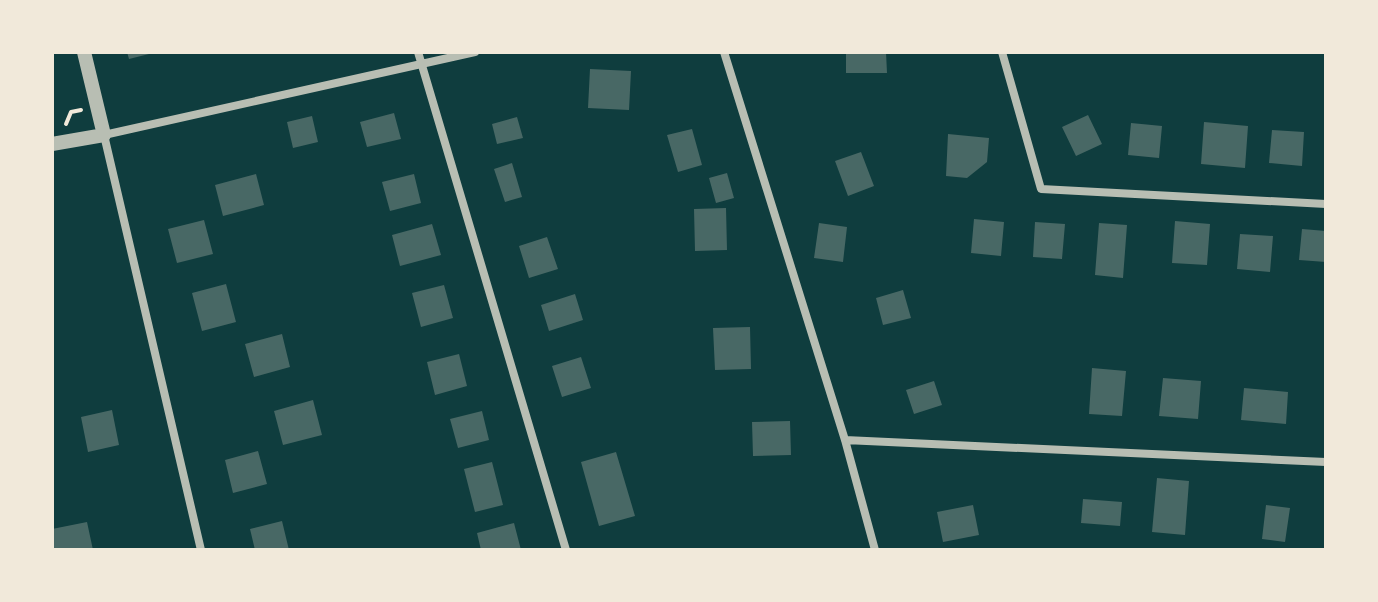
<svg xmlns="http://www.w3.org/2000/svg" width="1378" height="602" font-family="'Nunito Sans',sans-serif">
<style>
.building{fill:#486865}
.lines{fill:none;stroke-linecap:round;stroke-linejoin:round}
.path{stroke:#f1e9da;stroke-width:4}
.minor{stroke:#b8beb3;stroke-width:8}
.tertiary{stroke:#b8beb3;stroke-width:14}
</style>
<rect width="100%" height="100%" fill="#0f3d3e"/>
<path class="building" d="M127,52H153V53L129,59Z
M846,52H886L887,73H846Z
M590,69L631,71L629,110L588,108Z
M394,113L401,139L367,147L360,122Z
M1088,115L1102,144L1076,156L1062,127Z
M312,116L318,142L293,148L287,122Z
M517,117L523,138L497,144L492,124Z
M1204,122L1248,126L1245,168L1201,164Z
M1131,123L1162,126L1159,158L1128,155Z
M692,129L702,165L678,172L667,135Z
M1272,130L1304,132L1302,166L1269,163Z
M948,134L989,138L987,162L967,178L946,176Z
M861,152L874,186L848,196L835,161Z
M512,163L522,197L505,202L494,169Z
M727,173L734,198L716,203L709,178Z
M256,174L264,205L223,216L215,185Z
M414,174L421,203L390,211L382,182Z
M726,208L727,250L695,251L694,209Z
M974,219L1004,222L1001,256L971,253Z
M204,220L213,254L177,263L168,229Z
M1175,221L1210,224L1207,265L1172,263Z
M1035,222L1065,224L1062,259L1033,257Z
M819,223L847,227L843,262L814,258Z
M1099,223L1127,225L1123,278L1095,275Z
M432,224L441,255L400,266L392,235Z
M1302,229L1326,231V262L1299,260Z
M1240,234L1273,236L1270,272L1237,269Z
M547,237L558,269L529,278L519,246Z
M226,284L236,322L202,331L192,293Z
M444,285L453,318L421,327L412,293Z
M903,290L911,318L883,325L876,298Z
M575,294L583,320L549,331L541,305Z
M750,327L751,369L715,370L713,328Z
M282,334L290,367L254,377L245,344Z
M459,354L467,386L435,395L427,362Z
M581,357L591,388L562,397L552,366Z
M1092,368L1126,371L1122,416L1089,414Z
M1163,378L1201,381L1198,419L1159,416Z
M934,381L942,405L914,414L906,390Z
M1244,388L1288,392L1286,424L1241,420Z
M313,400L322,435L283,445L274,411Z
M112,410L119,445L88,452L81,417Z
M482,411L489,440L458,448L450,419Z
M790,421L791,455L753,456L752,422Z
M258,451L267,484L233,493L225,460Z
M616,452L635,516L599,526L581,462Z
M492,462L503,505L475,512L464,469Z
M1157,478L1189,481L1185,535L1152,532Z
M1083,499L1122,502L1120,526L1081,523Z
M973,505L979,535L943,542L937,512Z
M1266,505L1290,508L1285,542L1262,539Z
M282,521L289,550H255L250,529Z
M87,522L93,550H52V529Z
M514,523L521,550H481L477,533Z"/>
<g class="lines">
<path class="path" d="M66,124L71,112L81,110"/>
<path class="minor" d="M418,52L566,550
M724,52L845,440L875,550
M1002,52L1041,189L1326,204
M845,440L1326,462
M201,550L104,135L475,52"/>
<path class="tertiary" d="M52,144L104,135L84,52"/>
</g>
<rect width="1378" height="602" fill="none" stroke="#f1e9da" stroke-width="108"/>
</svg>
